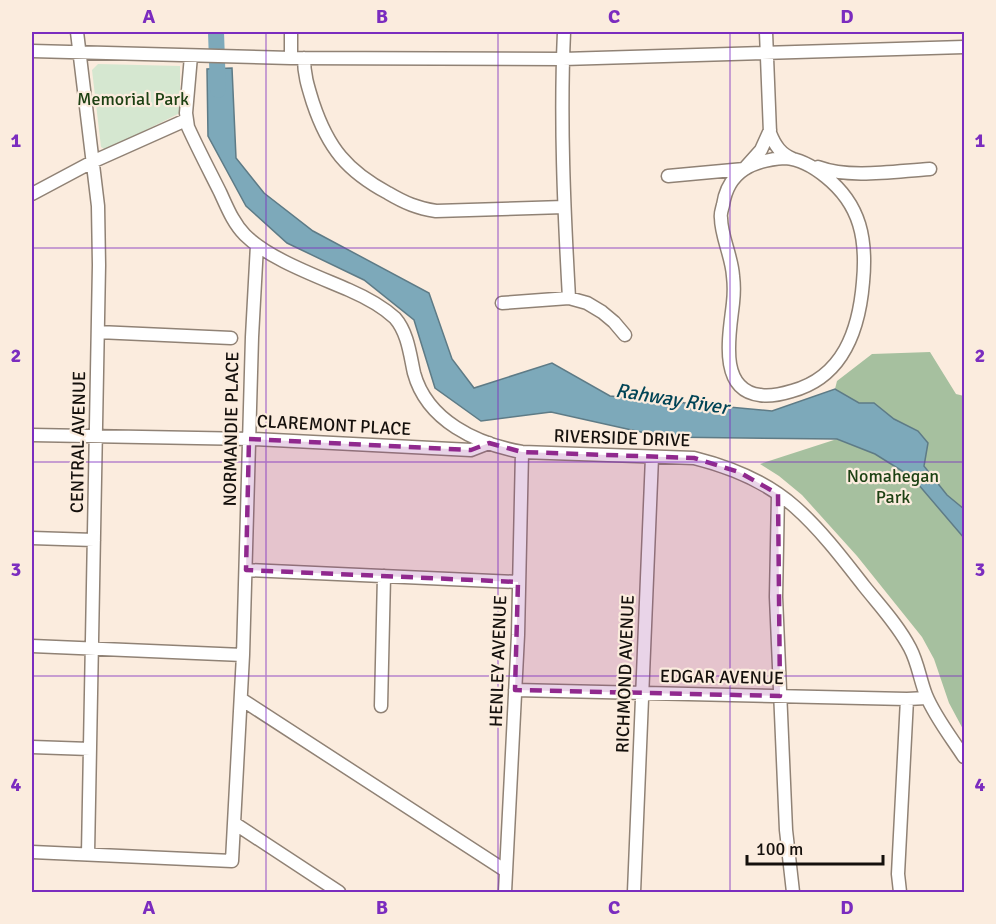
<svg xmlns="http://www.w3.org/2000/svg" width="996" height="924" font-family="Signika,sans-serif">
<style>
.green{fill:#d5e7d0}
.forest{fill:#a6c09f}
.water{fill:#7da9ba;stroke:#5e7b86;stroke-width:1.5}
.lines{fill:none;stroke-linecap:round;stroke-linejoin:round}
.river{stroke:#7da9ba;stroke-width:16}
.minor-casing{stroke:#908275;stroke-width:15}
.minor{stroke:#fff;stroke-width:12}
.marked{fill:#90298e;fill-opacity:0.2;stroke:#90298e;stroke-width:4.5;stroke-dasharray:12 8;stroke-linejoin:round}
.grid{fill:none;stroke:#7b2cbf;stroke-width:1.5;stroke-opacity:0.55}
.labels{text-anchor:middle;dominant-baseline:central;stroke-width:4.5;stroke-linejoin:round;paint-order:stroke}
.park-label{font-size:18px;fill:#1d4113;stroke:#fbecde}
.street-label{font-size:18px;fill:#15100c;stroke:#fbecde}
.water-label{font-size:20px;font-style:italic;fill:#004456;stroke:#fbecde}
.neatline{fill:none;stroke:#7b2cbf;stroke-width:2}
.grid-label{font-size:20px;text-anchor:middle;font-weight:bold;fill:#7b2cbf}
</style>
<rect width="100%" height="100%" fill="#fbecde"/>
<path class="green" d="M98,64L180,66V113L106,150L101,147L92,70Z"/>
<path class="forest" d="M930,352L956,394L964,396V509L947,495L924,465L928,443L918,431L894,419L874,403L860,404L836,390L837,439L875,454L912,477L964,538V731L949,703L934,659L922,637L857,556L802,495L779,476L760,464L837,439L835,389L837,381L872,354Z"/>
<path class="water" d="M232,68L236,158L264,193L313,231L429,293L452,359L474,388L552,363L610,396L772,411L835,389L859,403H874L894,419L918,431L928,443L924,466L947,495L964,509V538L912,477L875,454L837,439L663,437L551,412L481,421L435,388L414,320L364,280L287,243L246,206L208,136L207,69Z"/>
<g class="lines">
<path class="river" d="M216,32L218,90"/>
<defs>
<path id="minor" d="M77,32L98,206L99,265L88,854
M291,32V58
M564,32C560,120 564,209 569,298
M766,32L770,133C775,146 781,154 793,159
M32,51L291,58L563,59L964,47
M191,56L186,113L188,127C198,149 209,170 220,192C227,207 233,223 245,235C269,259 317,276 349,290C365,297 382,306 395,318C408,333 410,355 414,373C427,421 477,444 522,452L694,458C730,467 767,482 795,507C821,530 843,559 864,586C880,606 898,625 910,648C918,663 920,680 926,695C935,717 951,737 964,757
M304,58C304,75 308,87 313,103C328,148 347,171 388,193C405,203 417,208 436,211L564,207
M785,158C800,159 814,167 826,177C861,205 867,240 863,282C859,331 843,377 792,391C782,394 771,397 760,395C717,390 730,332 733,303C734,294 734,284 733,276C732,257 721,236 721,218C720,214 722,209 723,205C728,171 753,160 785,158Z
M818,167C850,179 896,171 930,169
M668,176L744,169L761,150L770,130
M32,194L92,162L186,120
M502,303L569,298L587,303L602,312L614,322L625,335
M98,332L231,338
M32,435L252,439L471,450L489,443
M778,494L776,597L786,830L793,892
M32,538L94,540
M246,570L518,582
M32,646L243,655
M515,690L907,699L927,698
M241,699L506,871
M381,706L384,576
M32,747L90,749
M234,823L339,892
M32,852L232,861L243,655L252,337L257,245
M505,892L518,635L522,452
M634,892L652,457
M900,892L898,874L907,699"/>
</defs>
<use href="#minor" class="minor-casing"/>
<use href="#minor" class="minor"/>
</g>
<path class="marked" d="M249,439L471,450L489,443L522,452L694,458L739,472L778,494L780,696L515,690L518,582L246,570Z"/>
<path class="grid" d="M266,32V892M498,32V892M730,32V892M32,248H964M32,462H964M32,676H964"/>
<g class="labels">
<g class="park-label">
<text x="133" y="99">Memorial Park</text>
<text x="893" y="476">Nomahegan<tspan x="893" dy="21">Park</tspan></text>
</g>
<g class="street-label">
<text transform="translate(334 425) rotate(3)">CLAREMONT PLACE</text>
<text transform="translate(231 429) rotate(-89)">NORMANDIE PLACE</text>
<text transform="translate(622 438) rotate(2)">RIVERSIDE DRIVE</text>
<text transform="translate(78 442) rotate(-89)">CENTRAL AVENUE</text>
<text transform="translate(498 661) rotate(-88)">HENLEY AVENUE</text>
<text transform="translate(625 674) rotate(-88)">RICHMOND AVENUE</text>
<text transform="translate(722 677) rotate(1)">EDGAR AVENUE</text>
</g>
<g class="water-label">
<text transform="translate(672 399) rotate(9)">Rahway River</text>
</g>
</g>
<rect width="996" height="924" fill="none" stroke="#fbecde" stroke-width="66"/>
<path d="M747 855v9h136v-9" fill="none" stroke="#15100c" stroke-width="3"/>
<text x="756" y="855" font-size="18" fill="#15100c" stroke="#fbecde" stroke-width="4.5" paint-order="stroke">100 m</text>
<rect x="33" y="33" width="930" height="858" class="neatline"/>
<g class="grid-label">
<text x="149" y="23">A</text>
<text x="382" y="23">B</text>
<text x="614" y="23">C</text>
<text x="847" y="23">D</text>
<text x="16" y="147">1</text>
<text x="980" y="147">1</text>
<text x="16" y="362">2</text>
<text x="980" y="362">2</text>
<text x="16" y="576">3</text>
<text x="980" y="576">3</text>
<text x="16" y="791">4</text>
<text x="980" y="791">4</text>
<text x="149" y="914">A</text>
<text x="382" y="914">B</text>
<text x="614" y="914">C</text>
<text x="847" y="914">D</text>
</g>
</svg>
